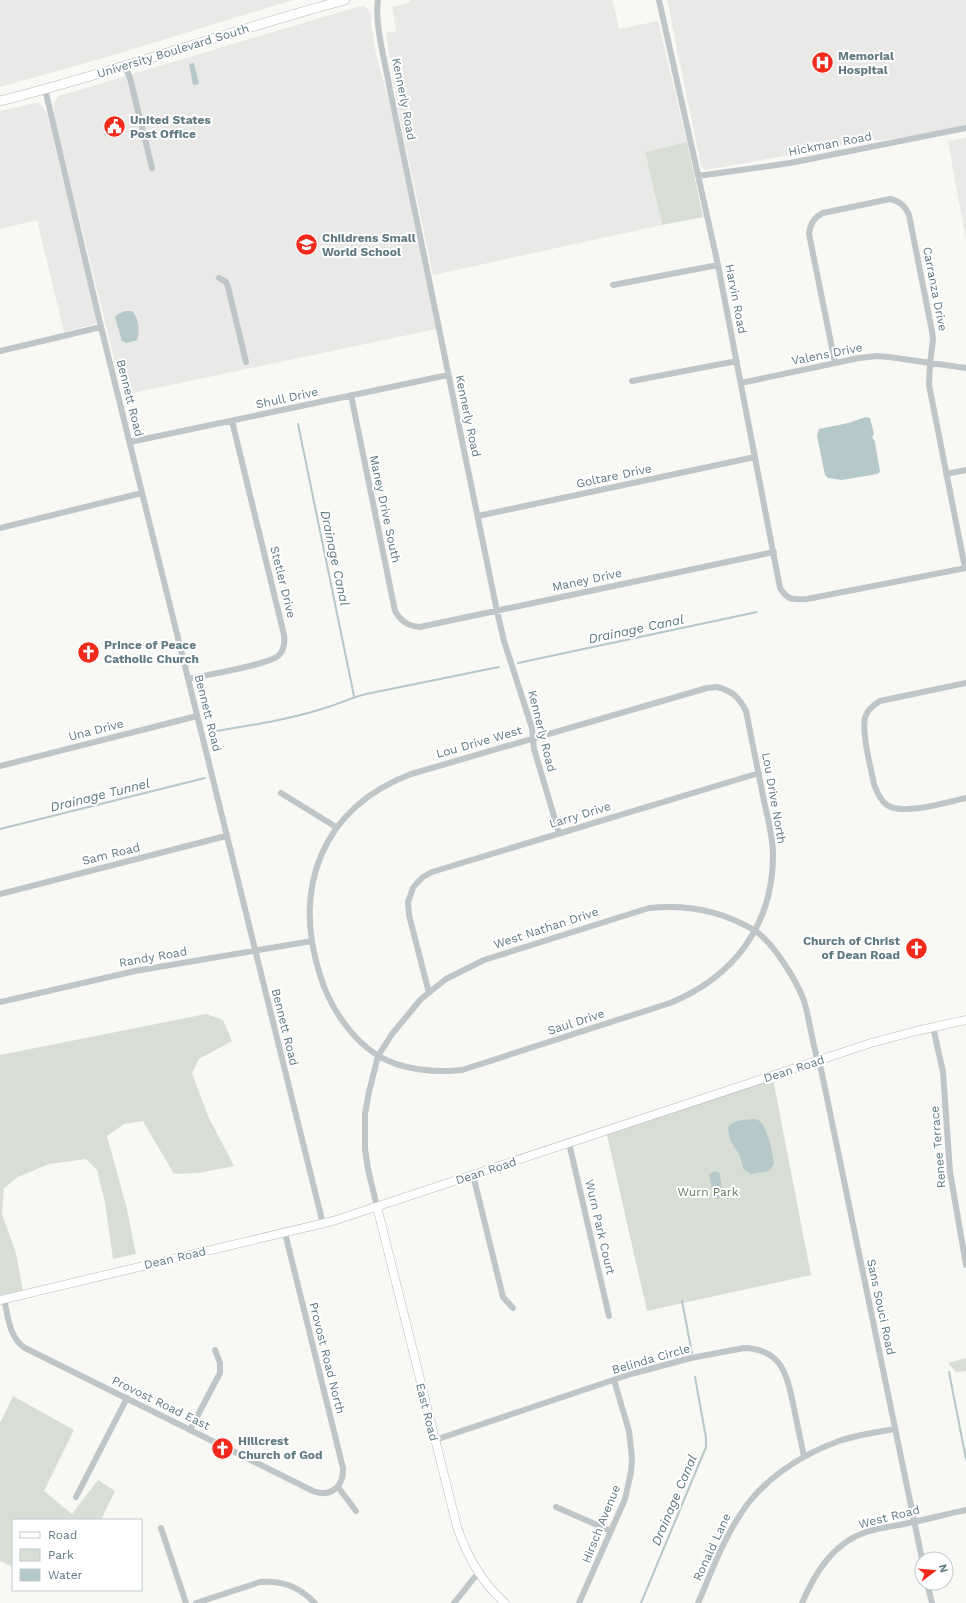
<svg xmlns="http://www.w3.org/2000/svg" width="966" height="1603" font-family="'Work Sans',sans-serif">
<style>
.built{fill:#e9e9e8}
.green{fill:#d9ded4}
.water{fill:#b6c8c9}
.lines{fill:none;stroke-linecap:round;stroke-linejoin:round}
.stream{stroke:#b6c8c9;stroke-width:2}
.secondary-casing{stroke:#b3bcbf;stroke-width:9}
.primary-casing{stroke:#b4bbbe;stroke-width:10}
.street{stroke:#bec6c8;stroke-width:6}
.secondary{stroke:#fff;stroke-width:8}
.primary{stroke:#fff;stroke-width:9}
.labels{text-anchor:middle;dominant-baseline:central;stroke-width:4;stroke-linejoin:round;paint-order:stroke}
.street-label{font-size:12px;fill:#617a83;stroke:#fff}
.poi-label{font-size:12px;font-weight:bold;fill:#617a83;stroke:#fff;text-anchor:start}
.park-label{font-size:12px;fill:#697a60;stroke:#fff}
.water-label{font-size:13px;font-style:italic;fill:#5b797d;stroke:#fff}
</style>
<rect width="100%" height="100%" fill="#f8f8f5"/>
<path class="built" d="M0,0H293L117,54L0,87Z
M410,0H613L619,29L658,21L687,142L645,152L662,225L433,275L398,109L386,33L396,31L392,7L410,2Z
M667,0H966V126L898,138L864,142L706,170L701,166Z
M360,6H365L371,14V24L376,54L392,113L436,329L123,395L54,115V102L59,96Z
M35,103H39L43,107L47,114L96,317V323L91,325L64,332L37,220L0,229V111Z
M966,137V241L948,141Z"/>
<path class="green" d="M687,142L703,217L662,225L645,152Z
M206,1014L223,1020L232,1041L199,1059L192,1073L208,1116L234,1166L199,1173L174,1174L143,1121L124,1124L107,1136L127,1209L136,1254L113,1259L105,1202L97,1170L86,1159L49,1164L18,1177L4,1188L2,1214L16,1253L23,1291L0,1295V1055Z
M773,1079L811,1275L647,1311L607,1135Z
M966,1358V1371L956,1372L948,1363Z
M13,1396L74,1430L44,1491L72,1514L98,1480L115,1491L101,1520H13V1567L0,1561V1423Z"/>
<path class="water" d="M194,63L199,84L193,85L189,64Z
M125,311H132C139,318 140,332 137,340L127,343L122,341L115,317L118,314Z
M866,417L870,418L874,434L872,437L875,442L880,472L877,474L842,480L828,478L825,475L817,436L819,429L848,423Z
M756,1119C767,1122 773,1153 774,1164L769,1171L751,1174L744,1170L739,1154L730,1140L728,1128C731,1119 747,1120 756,1119Z
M715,1171L716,1172H719L724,1197L714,1199L709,1174Z"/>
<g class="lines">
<path class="stream" d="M298,424L354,696
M518,663L757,612
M216,731C253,725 292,719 328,707C341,703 353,697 366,694L499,667
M0,829L205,778
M682,1301L692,1353
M949,1372L966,1459
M641,1603L706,1447V1438L695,1377"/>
<defs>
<path id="secondary" d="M377,1207L457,1527C467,1556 482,1583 505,1603
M0,1300L333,1221L871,1043L916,1031L966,1020"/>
<path id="primary" d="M0,101C116,72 229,31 345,0"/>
</defs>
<use href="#secondary" class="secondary-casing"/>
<use href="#primary" class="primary-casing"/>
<path class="street" d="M378,0C374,24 386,65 390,90L497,611L504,641L532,728L534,749L559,833
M659,0L718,265L780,588C787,600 793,600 807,599L966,568
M125,66L130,78L152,168
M45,89L101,327L323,1224
M698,176L790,163L966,128
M219,278L226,282L228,287L246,362
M613,285L718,265
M0,351L101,327
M835,363L809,234C810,224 814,217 823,213L890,199C901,202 905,206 909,215L932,331L933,339L930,364L929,385L965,568
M632,381L737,361
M741,383L859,358L877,356L889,357L966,368
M351,395L395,611C401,621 407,626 420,627L774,552
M130,442L448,375
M946,474L966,470
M478,516L755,457
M0,528L142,493
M188,679C205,675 270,665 279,655C284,650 285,643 284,635L232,421
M966,683L880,701C874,705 869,708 866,715C860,728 871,768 874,784C877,792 880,800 887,805C903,816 947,802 966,798
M717,687C732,691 739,697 746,711C752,741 758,771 764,801C768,819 773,837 773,855C773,925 734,977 670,1003L462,1070C436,1073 400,1070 377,1055C350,1038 329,1005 320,975C292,887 322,808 411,774L707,688Z
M0,766L197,716
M281,793L336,827
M0,894L226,836
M429,993L409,915L408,902L413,888L417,883L423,877L432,872L759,773
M0,1002L135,971L312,941
M933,1027L943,1072L950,1172L966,1265
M569,1143L609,1316
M473,1175L503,1297L513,1308
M377,1207L368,1169L365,1149V1114L369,1092L378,1056L392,1034L421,999L446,979L484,960L649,908C686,904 722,911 754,930C773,942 797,981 804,1001C811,1024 812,1048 821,1069L922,1559
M4,1299C8,1316 9,1338 25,1348L313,1491C331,1498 344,1486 343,1468L285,1233
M190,1430L220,1373V1363L215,1350
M435,1440L631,1374L691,1358L744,1348C783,1349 787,1376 794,1408C797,1424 801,1441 804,1457
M338,1487L356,1511
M76,1497L127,1398
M556,1507L611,1531
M161,1528L186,1603
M927,1583L932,1603
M196,1603L260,1582C283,1580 299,1587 315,1603
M454,1603L474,1578L480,1574
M579,1603L625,1499L631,1472L632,1458L629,1431L614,1380
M698,1603C711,1573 722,1542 740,1515C762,1480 800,1455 839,1441C857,1435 876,1432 895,1429
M802,1603C815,1573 833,1543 866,1532C880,1528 895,1526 909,1523C928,1519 947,1514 966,1510"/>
<use href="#secondary" class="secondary"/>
<use href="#primary" class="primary"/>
</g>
<defs>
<symbol id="hospital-disc" viewBox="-11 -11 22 22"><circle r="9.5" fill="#f12a1c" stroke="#fff"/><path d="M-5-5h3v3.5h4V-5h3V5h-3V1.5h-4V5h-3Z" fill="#fff"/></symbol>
<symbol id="civic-disc" viewBox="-11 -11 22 22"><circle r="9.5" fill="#f12a1c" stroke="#fff"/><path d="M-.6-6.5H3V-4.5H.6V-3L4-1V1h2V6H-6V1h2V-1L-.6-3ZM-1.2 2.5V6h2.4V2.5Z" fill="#fff"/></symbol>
<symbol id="school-disc" viewBox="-11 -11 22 22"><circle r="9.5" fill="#f12a1c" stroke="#fff"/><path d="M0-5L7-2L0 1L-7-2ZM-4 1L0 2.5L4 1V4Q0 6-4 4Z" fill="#fff"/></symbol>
<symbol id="church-disc" viewBox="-11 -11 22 22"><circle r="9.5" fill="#f12a1c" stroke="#fff"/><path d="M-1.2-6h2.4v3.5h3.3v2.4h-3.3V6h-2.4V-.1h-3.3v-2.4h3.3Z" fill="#fff"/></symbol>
</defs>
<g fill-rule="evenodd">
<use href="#hospital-disc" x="810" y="50" width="25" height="25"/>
<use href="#civic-disc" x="102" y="114" width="25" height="25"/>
<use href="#school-disc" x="294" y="232" width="25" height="25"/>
<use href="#church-disc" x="76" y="640" width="25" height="25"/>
<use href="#church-disc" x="904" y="936" width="25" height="25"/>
<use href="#church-disc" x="210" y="1436" width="25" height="25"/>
</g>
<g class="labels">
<g class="street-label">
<text transform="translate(173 51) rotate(-17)">University Boulevard South</text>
<text transform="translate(404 99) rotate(79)">Kennerly Road</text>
<text transform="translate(830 144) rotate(-11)">Hickman Road</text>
<text transform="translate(935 289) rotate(79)">Carranza Drive</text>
<text transform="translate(736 299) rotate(79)">Harvin Road</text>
<text transform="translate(827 354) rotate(-11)">Valens Drive</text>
<text transform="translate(130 398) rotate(76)">Bennett Road</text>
<text transform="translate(287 398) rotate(-12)">Shull Drive</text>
<text transform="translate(468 416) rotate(78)">Kennerly Road</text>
<text transform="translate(614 476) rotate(-12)">Goltare Drive</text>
<text transform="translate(385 509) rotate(78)">Maney Drive South</text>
<text transform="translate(587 580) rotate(-12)">Maney Drive</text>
<text transform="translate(283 582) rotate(76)">Stetler Drive</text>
<text transform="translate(208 713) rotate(76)">Bennett Road</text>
<text transform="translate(96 730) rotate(-14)">Una Drive</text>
<text transform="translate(542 731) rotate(76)">Kennerly Road</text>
<text transform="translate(479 742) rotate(-16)">Lou Drive West</text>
<text transform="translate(774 798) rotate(80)">Lou Drive North</text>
<text transform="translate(580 815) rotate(-17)">Larry Drive</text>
<text transform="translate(111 854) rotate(-14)">Sam Road</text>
<text transform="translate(546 928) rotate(-18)">West Nathan Drive</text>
<text transform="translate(153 957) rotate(-10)">Randy Road</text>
<text transform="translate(576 1022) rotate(-18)">Saul Drive</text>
<text transform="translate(285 1027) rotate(76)">Bennett Road</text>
<text transform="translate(794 1069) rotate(-18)">Dean Road</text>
<text transform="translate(938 1147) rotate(-95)">Renee Terrace</text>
<text transform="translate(486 1171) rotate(-18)">Dean Road</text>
<text transform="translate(600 1227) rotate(77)">Wurn Park Court</text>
<text transform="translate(175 1258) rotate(-13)">Dean Road</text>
<text transform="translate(881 1307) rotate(78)">Sans Souci Road</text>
<text transform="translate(327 1358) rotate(76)">Provost Road North</text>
<text transform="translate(651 1359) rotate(-16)">Belinda Circle</text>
<text transform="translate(161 1403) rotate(26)">Provost Road East</text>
<text transform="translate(427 1412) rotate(76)">East Road</text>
<text transform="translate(889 1517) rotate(-14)">West Road</text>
<text transform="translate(601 1524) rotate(-68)">Hirsch Avenue</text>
<text transform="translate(712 1547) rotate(-65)">Ronald Lane</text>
</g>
<g class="poi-label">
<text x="838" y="56">Memorial<tspan x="838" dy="14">Hospital</tspan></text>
<text x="130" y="120">United States<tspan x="130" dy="14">Post Office</tspan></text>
<text x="322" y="238">Childrens Small<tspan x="322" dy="14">World School</tspan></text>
<text x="104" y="645">Prince of Peace<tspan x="104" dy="14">Catholic Church</tspan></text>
<text x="900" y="941" text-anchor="end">Church of Christ<tspan x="900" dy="14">of Dean Road</tspan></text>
<text x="238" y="1441">Hillcrest<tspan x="238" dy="14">Church of God</tspan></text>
</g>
<g class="park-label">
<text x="708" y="1192">Wurn Park</text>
</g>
<g class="water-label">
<text transform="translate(335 558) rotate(78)">Drainage Canal</text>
<text transform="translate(636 629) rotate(-12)">Drainage Canal</text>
<text transform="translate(100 795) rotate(-14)">Drainage Tunnel</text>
<text transform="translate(674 1500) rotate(-67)">Drainage Canal</text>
</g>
</g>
<rect x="12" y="1519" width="130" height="72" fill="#ffffff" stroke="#c0cacd"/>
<rect x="20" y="1532" width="20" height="6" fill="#ffffff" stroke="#c0cacd"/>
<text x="48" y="1539" font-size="12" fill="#617a83">Road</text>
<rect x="20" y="1549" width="20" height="12" fill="#d9ded4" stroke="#c0cacd"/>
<text x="48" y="1559" font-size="12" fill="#617a83">Park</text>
<rect x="20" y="1569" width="20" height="12" fill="#b6c8c9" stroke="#c0cacd"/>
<text x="48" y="1579" font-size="12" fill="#617a83">Water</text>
<g transform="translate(934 1571) rotate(74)"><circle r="19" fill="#ffffff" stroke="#c0cacd"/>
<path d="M0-3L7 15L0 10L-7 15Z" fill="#f12a1c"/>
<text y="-6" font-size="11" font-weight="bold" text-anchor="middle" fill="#617a83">N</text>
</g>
</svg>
